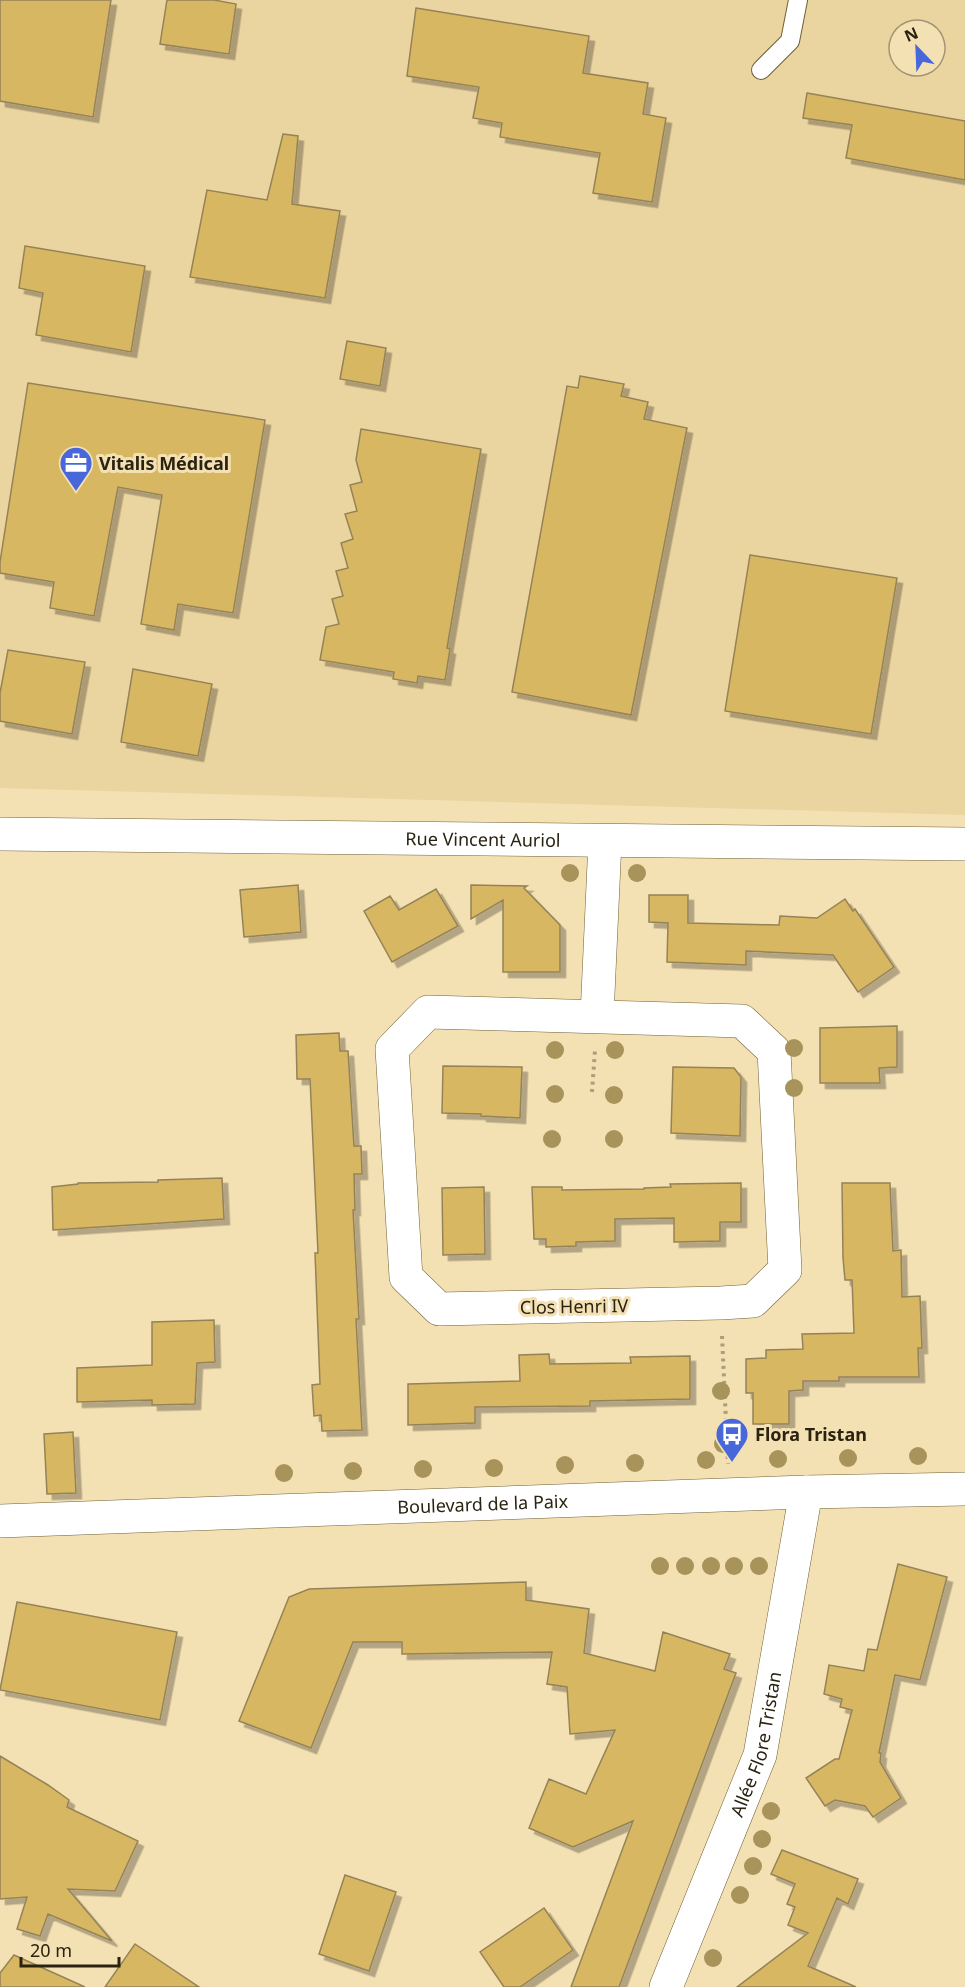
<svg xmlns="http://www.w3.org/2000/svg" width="965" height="1987" font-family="'Noto Sans',sans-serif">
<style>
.built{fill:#ead49f;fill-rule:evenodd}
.building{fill:#d8b763;stroke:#958358;stroke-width:1.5;filter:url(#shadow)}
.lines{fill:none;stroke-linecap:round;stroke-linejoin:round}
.lane-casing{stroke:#706036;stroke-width:20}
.street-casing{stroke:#706036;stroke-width:34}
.secondary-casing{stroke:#706036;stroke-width:34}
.path{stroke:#ac9e7a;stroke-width:4;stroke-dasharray:3 4.5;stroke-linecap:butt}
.lane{stroke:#fff;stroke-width:18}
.street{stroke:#fff;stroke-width:33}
.secondary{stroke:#fff;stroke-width:33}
.tree{fill:#a8935a}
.labels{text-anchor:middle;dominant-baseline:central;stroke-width:6;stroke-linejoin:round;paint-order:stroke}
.poi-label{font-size:18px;font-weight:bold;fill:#2a2312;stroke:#f4e1b3;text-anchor:start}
.street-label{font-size:18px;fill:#2a2312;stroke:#f4e1b3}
</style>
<defs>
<filter id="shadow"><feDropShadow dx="5.5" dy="5.5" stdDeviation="0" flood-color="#0004"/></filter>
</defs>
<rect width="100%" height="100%" fill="#f4e1b3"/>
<path class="built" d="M0,0H965V815L0,788ZM899,30H935V66H899Z"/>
<path class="building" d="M0,0H111L93,117L0,101Z
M167,0H214L236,4L229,54L160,44Z
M416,8L589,36L583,73L648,83L643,114L666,118L652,202L593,193L600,153L500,137L502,123L473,118L479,87L407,76Z
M807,93L965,121V180L846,158L852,125L803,118Z
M283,134L298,136L292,204L340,211L325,298L190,277L207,190L267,200Z
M25,246L145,266L131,352L36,335L43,293L19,288Z
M347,341L386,348L380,386L340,379Z
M580,376L624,384L621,396L648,402L644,419L687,428L631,715L512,692L567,386L578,388Z
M28,383L265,420L233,613L178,604L174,630L141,624L162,495L118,487L94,616L50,608L54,582L0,573V562Z
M361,429L481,449L447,648L450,649L445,680L418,676L417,683L393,679L394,672L320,660L326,627L339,624L332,599L343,596L336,571L348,568L341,543L353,539L345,514L357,511L350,485L362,482L356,460Z
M750,555L897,578L871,734L725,711Z
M8,650L85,662L72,734L0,721V693Z
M133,669L212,684L198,756L121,742Z
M298,885L301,932L244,937L240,890Z
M471,885L527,886L524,888L560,925V972H503V900L471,919Z
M436,889L458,926L392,962L364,911L390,896L399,910Z
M649,895H688V923L779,925L780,916L817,918L845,899L853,911L855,909L894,967L858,992L833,955L746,951V965L667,962L668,923L649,922Z
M897,1026V1067L879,1068L880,1083H820V1028Z
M339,1033L340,1051H348L354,1146H361L362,1174H354L355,1210H353L359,1319H356L362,1430L322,1431L321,1415L314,1416L312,1385L320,1384L315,1253H318L310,1079H297L296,1035Z
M443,1066L522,1067L520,1118L481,1116V1114L442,1113Z
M673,1067L734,1068L741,1077L740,1136L671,1133Z
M222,1178L224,1219L53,1230L52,1187L78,1184V1183L158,1182V1180Z
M741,1183V1222H720V1241L674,1242V1218L615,1219V1241L576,1242V1246L546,1247V1239H534L532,1187H562V1190L644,1189V1188L671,1187L670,1184Z
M842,1183H890L893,1251L901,1250L902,1297L920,1296L922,1348H918L919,1377H839V1381H803V1390L789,1391V1424H753V1393H746V1359L766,1358V1350L803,1349L802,1334L854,1333L852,1280H845L843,1258Z
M484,1187L485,1254L443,1255L442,1188Z
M214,1320L215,1362L197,1363L195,1404L152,1405V1400L77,1402V1368L152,1365V1322Z
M549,1354L550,1364L631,1363L630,1357L690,1356V1399L590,1401V1406L475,1407V1423L408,1425V1384L520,1381L519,1355Z
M73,1432L76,1493L47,1494L44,1434Z
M898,1564L947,1577L920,1680L895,1675L879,1753H881L880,1762L901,1798L873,1817L865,1806L835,1800L825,1806L806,1778L835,1759H839L852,1710L840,1707L842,1699L824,1694L829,1665L864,1671L868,1649L877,1650Z
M526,1582V1600L589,1609L584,1653L655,1671L663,1632L730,1654L724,1669L736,1673L619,1987H571L633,1821L573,1847L529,1828L549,1779L586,1794L615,1730L570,1734L567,1687L547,1684L552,1652L402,1654V1642H353L311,1748L239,1721L289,1597L309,1589Z
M17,1602L177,1632L160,1720L0,1690Z
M0,1756L48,1785L69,1800L67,1807L138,1841L115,1891L68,1889L112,1941L48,1914L40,1936L17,1929L27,1897L0,1899Z
M782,1850L858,1879L848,1904L837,1898L808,1966L856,1987H737L808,1933L788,1925L795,1907L787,1904L795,1884L771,1874Z
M345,1875L396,1892L369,1971L319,1954Z
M544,1908L573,1950L520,1987H504L480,1952Z
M135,1944L199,1987H105Z
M14,1955L85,1987H0V1973Z"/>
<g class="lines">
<defs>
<path id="lane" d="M761,70L790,41L798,0"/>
<g id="street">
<path id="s1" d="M0,834L965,844"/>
<path d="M428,1012L742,1021L774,1051L785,1270L753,1301L721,1303L439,1309L406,1277L392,1049Z"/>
<path d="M597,1016L605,841"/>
<path id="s2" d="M666,1987L760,1755L806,1492"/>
</g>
<g id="secondary">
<path id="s3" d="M0,1521L806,1492L965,1489"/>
</g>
</defs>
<use href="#lane" class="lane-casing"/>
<use href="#street" class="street-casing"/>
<use href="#secondary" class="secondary-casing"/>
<path class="path" d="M592,1092L595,1050
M722,1336L728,1464"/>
<use href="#lane" class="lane"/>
<use href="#street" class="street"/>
<use href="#secondary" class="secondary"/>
</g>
<g class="tree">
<circle cx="570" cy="873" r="9"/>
<circle cx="637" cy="873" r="9"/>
<circle cx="794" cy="1048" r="9"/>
<circle cx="555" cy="1050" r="9"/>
<circle cx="615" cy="1050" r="9"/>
<circle cx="794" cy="1088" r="9"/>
<circle cx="555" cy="1094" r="9"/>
<circle cx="614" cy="1095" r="9"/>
<circle cx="552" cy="1139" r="9"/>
<circle cx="614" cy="1139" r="9"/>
<circle cx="721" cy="1391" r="9"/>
<circle cx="723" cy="1444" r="9"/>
<circle cx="918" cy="1456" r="9"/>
<circle cx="848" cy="1458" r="9"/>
<circle cx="778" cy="1459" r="9"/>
<circle cx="706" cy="1460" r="9"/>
<circle cx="635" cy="1463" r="9"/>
<circle cx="565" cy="1465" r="9"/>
<circle cx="494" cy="1468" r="9"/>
<circle cx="423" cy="1469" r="9"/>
<circle cx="353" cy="1471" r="9"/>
<circle cx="284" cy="1473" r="9"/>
<circle cx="660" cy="1566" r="9"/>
<circle cx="685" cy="1566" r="9"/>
<circle cx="711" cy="1566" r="9"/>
<circle cx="734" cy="1566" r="9"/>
<circle cx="759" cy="1566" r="9"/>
<circle cx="771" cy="1811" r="9"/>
<circle cx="762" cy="1839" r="9"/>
<circle cx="753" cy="1866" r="9"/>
<circle cx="740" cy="1895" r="9"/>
<circle cx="713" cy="1958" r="9"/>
</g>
<defs>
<symbol id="office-pin" viewBox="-11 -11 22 30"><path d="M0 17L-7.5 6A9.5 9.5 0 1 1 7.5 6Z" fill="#4867db" stroke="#f4e1b3"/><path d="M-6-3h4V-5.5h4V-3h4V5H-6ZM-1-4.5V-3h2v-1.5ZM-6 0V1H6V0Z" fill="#fff"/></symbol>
<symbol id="bus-pin" viewBox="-11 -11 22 30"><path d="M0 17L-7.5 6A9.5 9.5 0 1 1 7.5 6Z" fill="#4867db" stroke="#f4e1b3"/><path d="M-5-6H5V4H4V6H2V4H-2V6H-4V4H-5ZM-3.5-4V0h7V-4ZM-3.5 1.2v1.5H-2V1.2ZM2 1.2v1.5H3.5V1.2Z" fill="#fff"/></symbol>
</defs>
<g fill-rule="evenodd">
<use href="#office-pin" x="57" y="444" width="38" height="52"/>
<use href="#bus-pin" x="713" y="1415" width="38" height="52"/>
</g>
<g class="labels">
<g class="poi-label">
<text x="99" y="463">Vitalis Médical</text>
<text x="755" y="1434">Flora Tristan</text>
</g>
<g class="street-label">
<text stroke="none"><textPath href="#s1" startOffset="483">Rue Vincent Auriol</textPath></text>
<text transform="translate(574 1306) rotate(-1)">Clos Henri IV</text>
<text stroke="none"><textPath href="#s3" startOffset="483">Boulevard de la Paix</textPath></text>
<text stroke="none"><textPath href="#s2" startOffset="260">Allée Flore Tristan</textPath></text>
</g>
</g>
<g transform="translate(917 48) rotate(337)"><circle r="28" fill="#f4e1b3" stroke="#a39573" stroke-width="1.5"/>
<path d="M0-4.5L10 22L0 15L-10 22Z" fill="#4867db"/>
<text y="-9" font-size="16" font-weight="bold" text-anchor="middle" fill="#2a2312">N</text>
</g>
<path d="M21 1957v9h98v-9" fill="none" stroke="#2a2312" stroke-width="3"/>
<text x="30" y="1957" font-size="18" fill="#2a2312" stroke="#f4e1b3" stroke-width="4.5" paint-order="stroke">20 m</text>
</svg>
